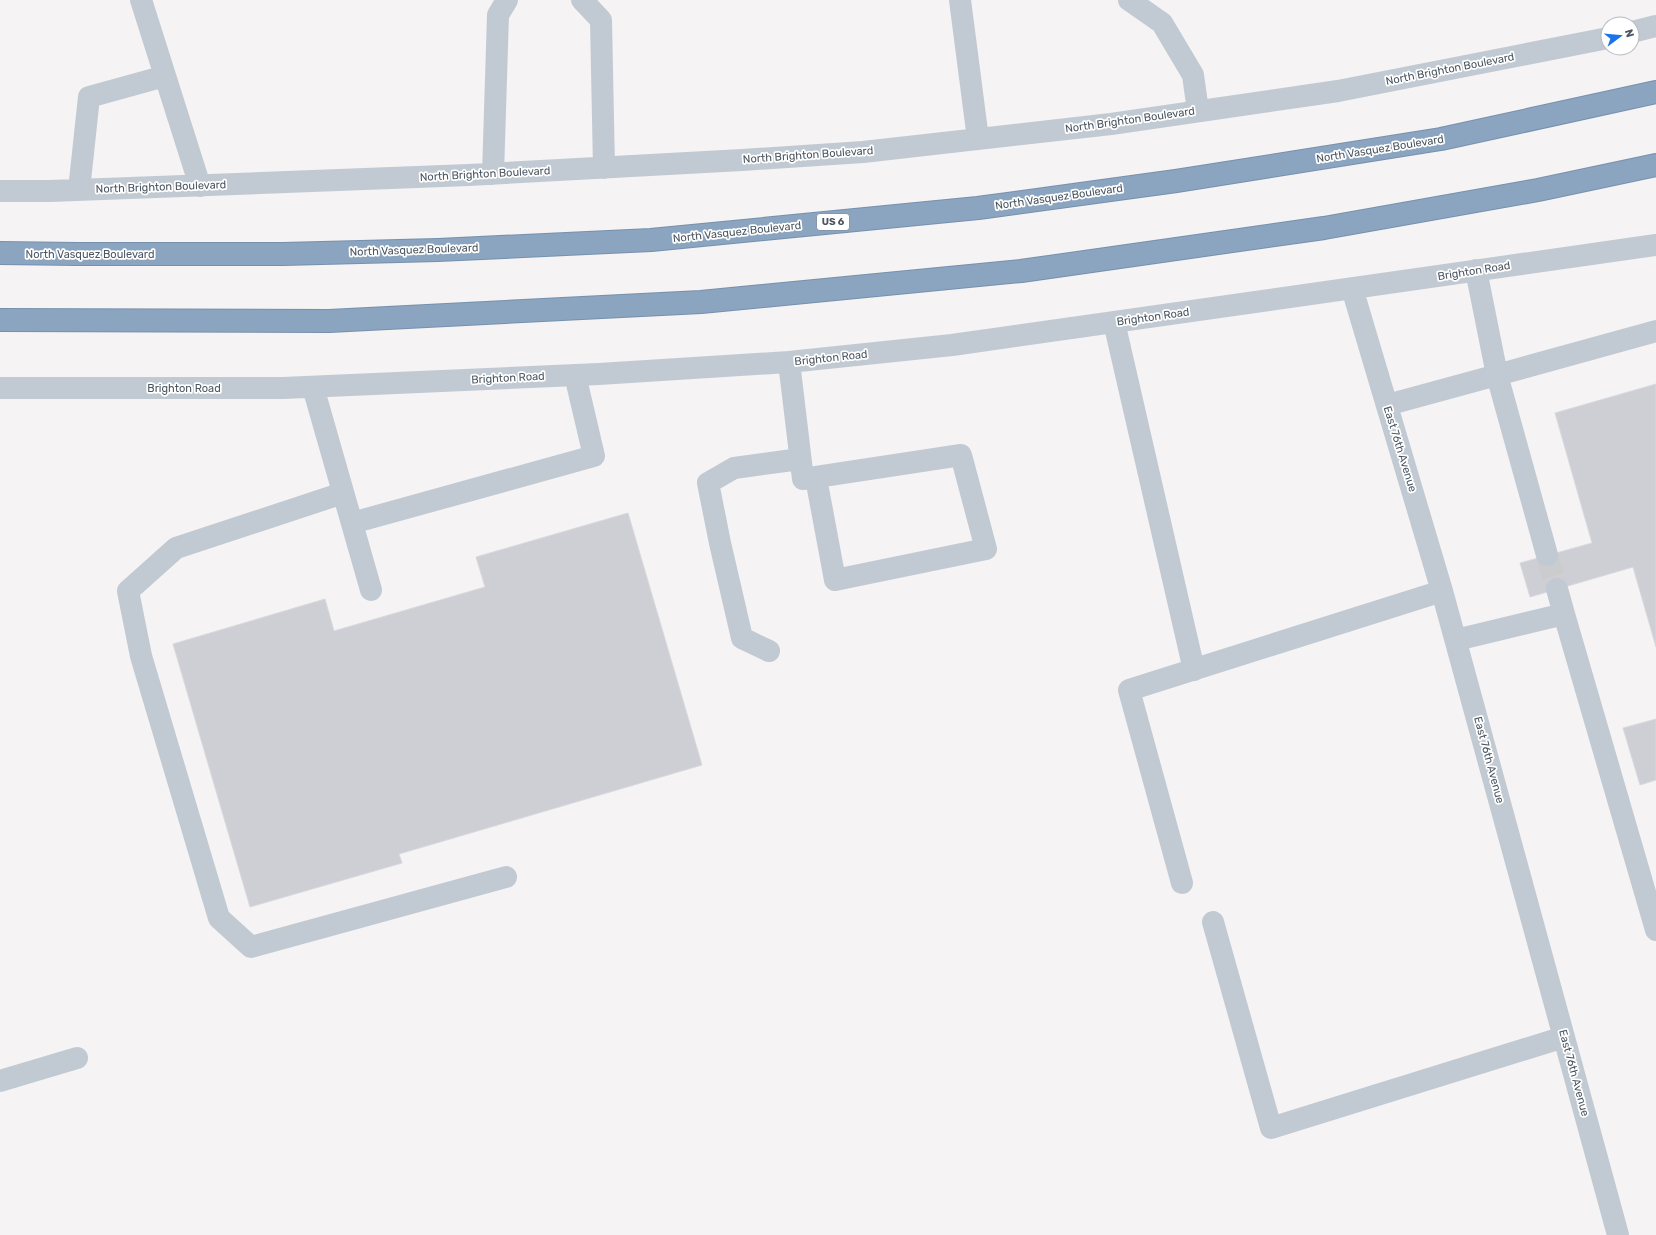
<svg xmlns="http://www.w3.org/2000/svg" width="1656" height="1235" font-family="Rubik,sans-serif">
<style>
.building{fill:#cdcfd5;stroke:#d7d9de}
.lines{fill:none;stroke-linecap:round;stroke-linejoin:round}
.minor-tunnel{stroke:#caccce;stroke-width:22;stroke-dasharray:22 11;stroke-linecap:butt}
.highway-casing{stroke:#7690ad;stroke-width:24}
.minor{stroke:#c1cad2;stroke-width:22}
.highway{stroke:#8ba5c1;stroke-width:22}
.labels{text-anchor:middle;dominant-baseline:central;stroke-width:3.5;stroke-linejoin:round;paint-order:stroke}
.shield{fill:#fff;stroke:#808990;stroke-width:1}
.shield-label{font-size:10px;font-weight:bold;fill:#4a5661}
.street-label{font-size:11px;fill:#4a5661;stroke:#fff}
</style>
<rect width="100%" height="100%" fill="#f5f3f3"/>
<path class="building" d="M1656,384V647L1633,567L1530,597L1520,563L1592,543L1555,413Z
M628,513L702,765L399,854L402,863L250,907L173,644L325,599L334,631L485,587L476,557Z
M1656,719V780L1640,785L1623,728Z"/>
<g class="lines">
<path class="minor-tunnel" d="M1547,555L1557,589"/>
<defs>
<path id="highway" d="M0,253L77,254H283L438,250L651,240L978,208L1176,181L1441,139L1656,92
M0,320L329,321L701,302L1021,271L1324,228L1538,190L1656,165"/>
</defs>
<use href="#highway" class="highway-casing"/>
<path class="minor" d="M141,0L200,186
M582,0L601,20L604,168
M960,0L978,139
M1129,0L1162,23L1193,75L1198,111
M1632,32L1656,26
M493,174L498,15L507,0
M79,190L89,97L165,76
M0,191H50L469,175L742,160L863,152L1111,124L1338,91L1608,38
M1476,270L1497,375L1656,331
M1352,288L1442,591L1618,1235
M1114,322L1194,670
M789,362L803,479L961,455L986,549L835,580L816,478
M313,387L371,590
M0,388H283L599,374L789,362L952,345L1656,245
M1387,405L1497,375L1547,555
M343,493L176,548L128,591L141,656L219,918L251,947L506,877
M352,523L594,456L575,375
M1557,589L1564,614
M1456,640L1564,614L1656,930
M769,651L742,638L720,543L708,483L734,468L800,459
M1182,883L1129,690L1442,591
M1213,922L1271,1128L1564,1037
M0,1081L77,1058"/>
<use href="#highway" class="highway"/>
</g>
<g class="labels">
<rect class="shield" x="817" y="214" width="32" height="16" rx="3"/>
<g class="shield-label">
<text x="833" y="222">US 6</text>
</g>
<g class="street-label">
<text transform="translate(1450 69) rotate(-11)">North Brighton Boulevard</text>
<text transform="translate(1130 120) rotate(-8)">North Brighton Boulevard</text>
<text transform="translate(1380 149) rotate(-9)">North Vasquez Boulevard</text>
<text transform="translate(808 155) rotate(-4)">North Brighton Boulevard</text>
<text transform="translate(485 174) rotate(-3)">North Brighton Boulevard</text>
<text transform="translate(161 187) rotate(-2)">North Brighton Boulevard</text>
<text transform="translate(1059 197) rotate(-8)">North Vasquez Boulevard</text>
<text transform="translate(737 232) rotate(-6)">North Vasquez Boulevard</text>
<text transform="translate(414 250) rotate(-2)">North Vasquez Boulevard</text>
<text x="90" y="254">North Vasquez Boulevard</text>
<text transform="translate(1474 271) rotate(-9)">Brighton Road</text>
<text transform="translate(1153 317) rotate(-8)">Brighton Road</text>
<text transform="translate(831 358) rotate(-6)">Brighton Road</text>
<text transform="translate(508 378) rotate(-3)">Brighton Road</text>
<text x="184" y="388">Brighton Road</text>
<text transform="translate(1400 449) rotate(73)">East 76th Avenue</text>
<text transform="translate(1489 760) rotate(75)">East 76th Avenue</text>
<text transform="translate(1574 1073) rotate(75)">East 76th Avenue</text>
</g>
</g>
<g transform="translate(1620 36) rotate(74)"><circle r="19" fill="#ffffff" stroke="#b7bbc0"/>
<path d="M0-3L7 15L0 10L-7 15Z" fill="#1a73e8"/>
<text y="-6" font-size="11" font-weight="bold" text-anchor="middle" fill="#4a5661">N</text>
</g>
</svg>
